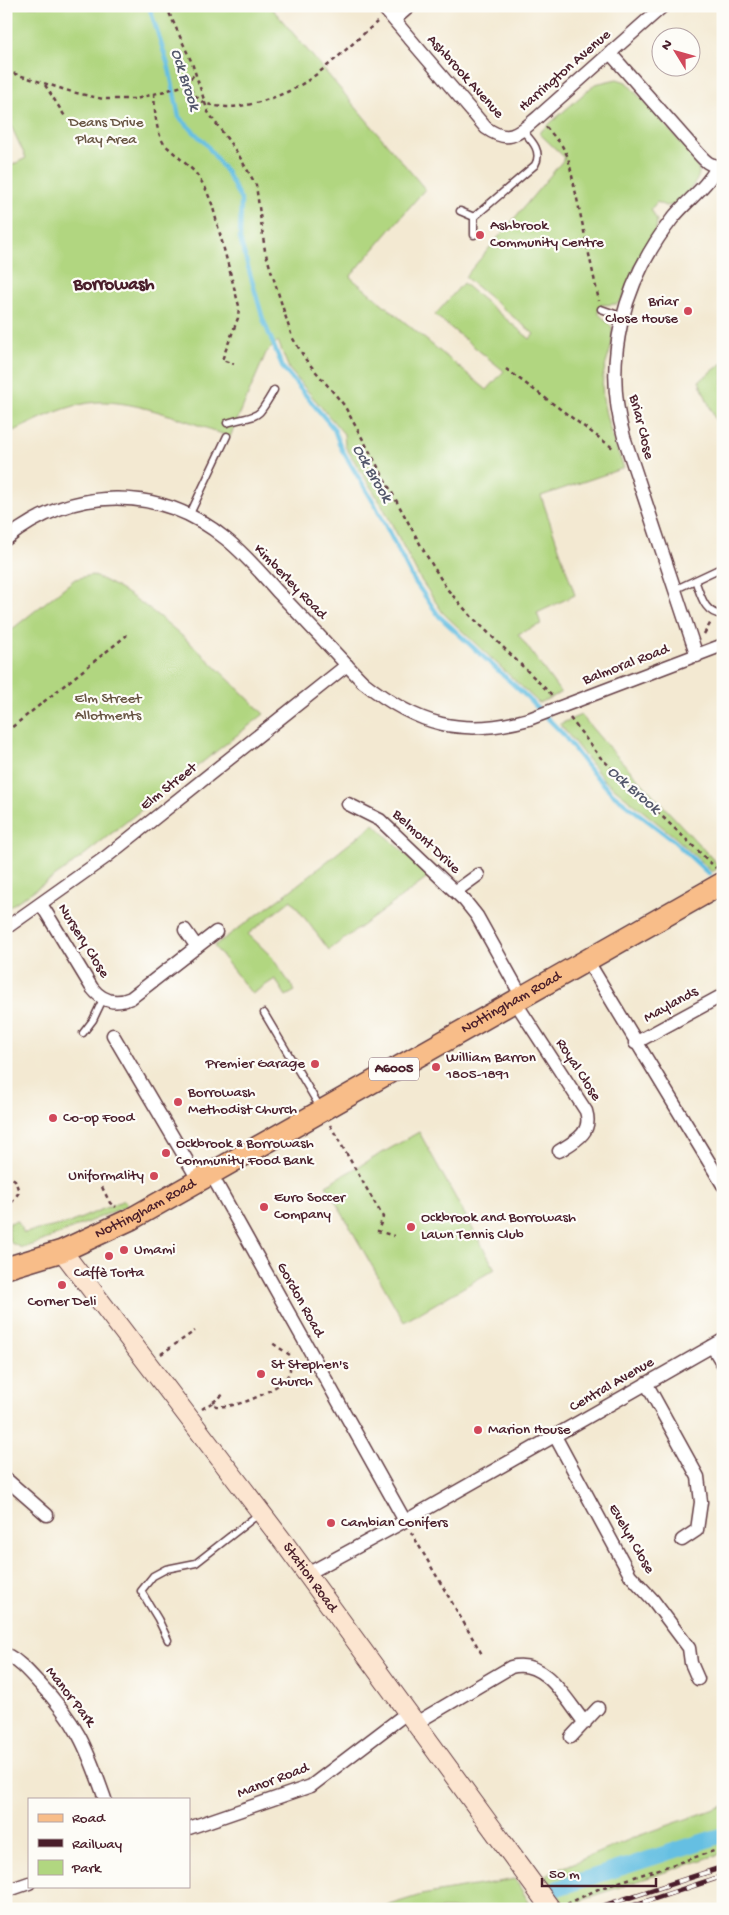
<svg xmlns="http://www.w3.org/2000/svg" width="729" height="1915" font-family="'Gochi Hand',sans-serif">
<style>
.green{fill:#b1d680;stroke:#7e7a56}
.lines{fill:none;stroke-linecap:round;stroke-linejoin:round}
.stream{stroke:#65bfe2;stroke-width:4.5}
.canal{stroke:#65bfe2;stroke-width:16}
.service-casing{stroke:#633d44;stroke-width:9}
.minor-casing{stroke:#633d44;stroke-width:15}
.secondary-casing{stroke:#633d44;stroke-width:21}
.primary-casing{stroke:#633d44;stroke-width:24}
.path{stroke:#633d44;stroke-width:2.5;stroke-dasharray:4 4;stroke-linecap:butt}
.service{stroke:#fff;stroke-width:6}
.minor{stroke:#fff;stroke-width:12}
.secondary{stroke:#fce5d0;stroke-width:19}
.primary{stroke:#f8bd89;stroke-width:21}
.rail-casing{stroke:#4a1f2b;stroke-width:5.5}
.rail{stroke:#fdfcf7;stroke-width:4;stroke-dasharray:11;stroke-linecap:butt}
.poi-dot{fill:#d1495b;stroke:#fdfcf7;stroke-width:2}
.labels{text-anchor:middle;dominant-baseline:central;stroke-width:4.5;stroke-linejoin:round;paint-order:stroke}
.shield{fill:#fdfcf7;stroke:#806168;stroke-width:1}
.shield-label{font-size:14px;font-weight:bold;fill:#4a1f2b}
.street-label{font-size:15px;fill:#4a1f2b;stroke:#fdfcf7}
.park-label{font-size:15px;fill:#695644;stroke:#fdfcf7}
.poi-label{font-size:15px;fill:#4a1f2b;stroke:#fdfcf7;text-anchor:start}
.water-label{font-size:16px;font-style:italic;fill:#53576b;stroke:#fdfcf7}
.quarter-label{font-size:18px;font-weight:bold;fill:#4a1f2b;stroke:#fdfcf7}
</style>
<rect width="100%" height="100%" fill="#fdfcf7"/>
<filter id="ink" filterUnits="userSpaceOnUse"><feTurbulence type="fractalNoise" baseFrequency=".02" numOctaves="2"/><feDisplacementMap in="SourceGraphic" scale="10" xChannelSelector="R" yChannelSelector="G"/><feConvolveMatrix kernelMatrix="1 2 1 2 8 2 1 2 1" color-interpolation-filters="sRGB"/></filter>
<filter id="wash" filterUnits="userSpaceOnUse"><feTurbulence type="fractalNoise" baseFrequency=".0096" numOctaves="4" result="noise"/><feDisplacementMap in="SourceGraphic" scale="20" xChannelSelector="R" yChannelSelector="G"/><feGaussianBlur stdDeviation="1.12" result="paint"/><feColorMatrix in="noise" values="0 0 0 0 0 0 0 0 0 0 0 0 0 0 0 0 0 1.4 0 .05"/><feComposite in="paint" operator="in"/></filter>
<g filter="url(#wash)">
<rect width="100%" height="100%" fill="#f3e9d2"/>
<path class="green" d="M6,6H270L425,189L350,277L487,390L504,371L435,315L463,283L530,339L534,334L465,277L565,158L539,133L595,84L617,79L626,82C638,96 698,157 699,172C699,184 681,197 673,205L665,206L657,202L651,209L657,221L656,230L639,257L622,299L617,304L601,305L598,313L612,327C614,350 606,357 603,377C599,405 614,442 624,468L541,496L575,595L537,613L541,624L518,634L561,693L539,703L443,613L419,577L382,505L345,446L344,434L289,369L278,341L266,353L230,437C193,423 136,400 97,402C68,404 39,419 14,431L6,416V168L26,158L6,115Z
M723,363V438L699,381Z
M92,575C152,599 217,669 264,714L66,869L6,909V634L75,579Z
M581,715L603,741L720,867L712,872L675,837L604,780L560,724Z
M374,824L429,877L329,950L291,900L248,934L271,956L295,991L286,996L275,979L252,994L214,946L286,894Z
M419,1132L495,1269L404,1322L326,1185Z
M124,1200L127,1206L35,1244L22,1248L11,1243L9,1236V1223L17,1221L24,1233L70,1223Z
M723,1806V1853L586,1898L568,1909H566L545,1875L638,1836Z
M515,1879L533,1909H376L421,1895Z"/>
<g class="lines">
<path class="stream" d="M149,6L169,68L179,117L206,144L227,173L241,200L240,239L263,319L283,368L334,429L341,448L374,503L413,579L439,616L526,696L562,733L590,770L613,794L674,841L709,874"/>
<path class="canal" d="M558,1888L723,1835"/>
</g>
</g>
<g filter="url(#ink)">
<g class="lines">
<defs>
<path id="service" d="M460,211L474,217V235
M474,217L535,165C543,151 531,140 522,130
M601,309L621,316
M227,423C260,413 255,423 274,390
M189,516L227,436
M695,580C701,595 704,614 723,615
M674,590L723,567
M264,1013L321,1109
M83,1033L93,1020L103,999
M168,1640L158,1619L141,1591L153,1576L166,1569L196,1563L260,1513"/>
<path id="minor" d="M382,6L486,128C510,145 519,133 538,117L663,6
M394,20L410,6
M610,53L698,153C705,161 711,168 723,165
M6,539C73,486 159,484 226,539C245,554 261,573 277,591C306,621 334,652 363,682C417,725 462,738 529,719L723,645
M697,656L624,437C602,360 623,282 672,219C686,201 707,187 717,167
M348,804L380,820L465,901L477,916L522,997
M456,891L478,875
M41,904L92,988C102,1001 115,1005 131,998L216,932
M6,928L106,857L347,665
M185,930L197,947
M587,960L723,1185
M514,1000L586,1111C593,1133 575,1141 559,1151
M113,1035L199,1181
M635,1043L723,995
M211,1174L405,1521
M712,1346L723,1364
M646,1383L698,1477L701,1502L697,1530L682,1540
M555,1436L630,1575L653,1600L689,1648L691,1663L698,1679
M6,1479L47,1515
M307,1574L405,1521L723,1340
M6,1654C19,1661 28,1671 38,1682C77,1722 87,1748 105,1799
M416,1723L511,1667C545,1658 566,1700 585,1723
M571,1737L598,1708
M189,1828L311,1786L408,1712
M6,1891L29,1883"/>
<g id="secondary">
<path id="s1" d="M62,1251L285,1544L551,1909"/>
</g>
<g id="primary">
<path id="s2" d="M6,1268L62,1251L131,1219L723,883"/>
</g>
</defs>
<use href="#service" class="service-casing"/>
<use href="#minor" class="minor-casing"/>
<use href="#secondary" class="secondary-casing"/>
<use href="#primary" class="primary-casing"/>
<path class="path" d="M166,6L192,63L208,112L238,154L256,185L265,251L292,337L306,360L344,405L425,553L447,589L469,614L553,696
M6,71L72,92L103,99H136L186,85C191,90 198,100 205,103C233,115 283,97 307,81C332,64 354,42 377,22
M45,85L66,118
M186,85L195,73
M154,93C155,111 155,129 164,144L195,172L205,187L212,204L239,306L238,318L222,360L234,364
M546,127L561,144L568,157L599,301
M506,369L613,448
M704,634L711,622
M570,718L600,757L716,868
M6,732L127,635
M330,1125L383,1217L378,1231L394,1236
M6,1174L15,1180L19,1192L9,1207L6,1218
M102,1187L110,1203L116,1207
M161,1354L195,1331
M213,1402L224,1394
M202,1409L213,1402L216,1406C241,1408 267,1393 286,1380L290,1370V1355L272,1343
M411,1532L483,1656
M567,1904L598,1889L723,1848"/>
<use href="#service" class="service"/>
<use href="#minor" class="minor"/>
<use href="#secondary" class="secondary"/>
<use href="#primary" class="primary"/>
<defs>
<path id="rail" d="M594,1909L723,1867
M623,1909L723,1876"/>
</defs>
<use href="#rail" class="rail-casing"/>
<use href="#rail" class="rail"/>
</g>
</g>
<g class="poi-dot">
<circle cx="480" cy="235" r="5"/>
<circle cx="688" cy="311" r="5"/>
<circle cx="315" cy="1064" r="5"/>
<circle cx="436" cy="1067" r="5"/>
<circle cx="178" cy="1102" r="5"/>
<circle cx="53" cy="1118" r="5"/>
<circle cx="166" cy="1153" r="5"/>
<circle cx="154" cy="1176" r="5"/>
<circle cx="264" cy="1207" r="5"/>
<circle cx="411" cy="1227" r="5"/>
<circle cx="124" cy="1250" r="5"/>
<circle cx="109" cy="1256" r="5"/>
<circle cx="62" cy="1285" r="5"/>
<circle cx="261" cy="1374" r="5"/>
<circle cx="478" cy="1430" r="5"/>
<circle cx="331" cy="1523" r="5"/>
</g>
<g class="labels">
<rect class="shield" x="369" y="1057.5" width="50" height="23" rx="4"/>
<g class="shield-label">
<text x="394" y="1069">A6005</text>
</g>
<g class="street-label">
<text transform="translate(565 71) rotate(-41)">Harrington Avenue</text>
<text transform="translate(465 77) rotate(48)">Ashbrook Avenue</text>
<text transform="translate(641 427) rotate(76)">Briar Close</text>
<text transform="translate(290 582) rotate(46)">Kimberley Road</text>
<text transform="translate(626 665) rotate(-21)">Balmoral Road</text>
<text transform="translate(169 787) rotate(-38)">Elm Street</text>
<text transform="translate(426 842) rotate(43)">Belmont Drive</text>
<text transform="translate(83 941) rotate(58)">Nursery Close</text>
<text stroke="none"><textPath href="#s2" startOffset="572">Nottingham Road</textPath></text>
<text transform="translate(671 1005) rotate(-29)">Maylands</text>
<text transform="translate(578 1070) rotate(57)">Royal Close</text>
<text stroke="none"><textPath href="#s2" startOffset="152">Nottingham Road</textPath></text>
<text transform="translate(300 1300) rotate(61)">Gordon Road</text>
<text transform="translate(612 1385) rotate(-30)">Central Avenue</text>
<text transform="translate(631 1539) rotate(60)">Evelyn Close</text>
<text stroke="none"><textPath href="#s1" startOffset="410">Station Road</textPath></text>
<text transform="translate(70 1697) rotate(52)">Manor Park</text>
<text transform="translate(273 1781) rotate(-21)">Manor Road</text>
</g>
<g class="park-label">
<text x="106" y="123">Deans Drive<tspan x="106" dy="17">Play Area</tspan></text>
<text x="108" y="699">Elm Street<tspan x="108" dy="17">Allotments</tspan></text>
</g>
<g class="poi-label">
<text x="490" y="226">Ashbrook<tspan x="490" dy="17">Community Centre</tspan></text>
<text x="678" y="302" text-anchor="end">Briar<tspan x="678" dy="17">Close House</tspan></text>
<text x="446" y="1058">William Barron<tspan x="446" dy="17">1805-1891</tspan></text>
<text x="305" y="1064" text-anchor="end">Premier Garage</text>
<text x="188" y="1093">Borrowash<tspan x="188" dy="17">Methodist Church</tspan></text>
<text x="63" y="1118">Co-op Food</text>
<text x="176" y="1144">Ockbrook &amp; Borrowash<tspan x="176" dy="17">Community Food Bank</tspan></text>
<text x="144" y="1176" text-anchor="end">Uniformality</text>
<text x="274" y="1198">Euro Soccer<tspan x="274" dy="17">Company</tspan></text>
<text x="421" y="1218">Ockbrook and Borrowash<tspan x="421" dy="17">Lawn Tennis Club</tspan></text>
<text x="134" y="1250">Umami</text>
<text x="109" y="1273" text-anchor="middle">Caffè Torta</text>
<text x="62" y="1302" text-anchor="middle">Corner Deli</text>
<text x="271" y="1365">St Stephen's<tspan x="271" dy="17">Church</tspan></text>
<text x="488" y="1430">Marion House</text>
<text x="341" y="1523">Cambian Conifers</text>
</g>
<g class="water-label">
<text transform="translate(184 80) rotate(72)">Ock Brook</text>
<text transform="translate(371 474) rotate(60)">Ock Brook</text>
<text transform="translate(633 791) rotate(41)">Ock Brook</text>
</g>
<g class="quarter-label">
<text x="114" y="285">Borrowash</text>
</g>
</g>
<rect width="729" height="1915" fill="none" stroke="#fdfcf7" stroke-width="25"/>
<rect x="28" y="1798" width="162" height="90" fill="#fdfcf7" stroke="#b5a4a5"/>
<rect x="38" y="1814" width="25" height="8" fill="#f8bd89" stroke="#b5a4a5"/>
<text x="72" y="1822" font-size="15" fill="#4a1f2b">Road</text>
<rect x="38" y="1839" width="25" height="8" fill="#4a1f2b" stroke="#b5a4a5"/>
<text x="72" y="1848" font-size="15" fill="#4a1f2b">Railway</text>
<rect x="38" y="1860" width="25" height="15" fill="#b1d680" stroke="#b5a4a5"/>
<text x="72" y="1872" font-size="15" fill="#4a1f2b">Park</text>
<g transform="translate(676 52) rotate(307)"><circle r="24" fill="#fdfcf7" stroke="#b5a4a5"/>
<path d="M0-4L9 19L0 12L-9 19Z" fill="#d1495b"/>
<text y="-8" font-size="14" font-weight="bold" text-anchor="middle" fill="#4a1f2b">N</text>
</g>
<path d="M542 1878v8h114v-8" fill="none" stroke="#4a1f2b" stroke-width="2.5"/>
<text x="549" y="1878" font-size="15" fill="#4a1f2b" stroke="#fdfcf7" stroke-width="4" paint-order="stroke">50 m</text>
</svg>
